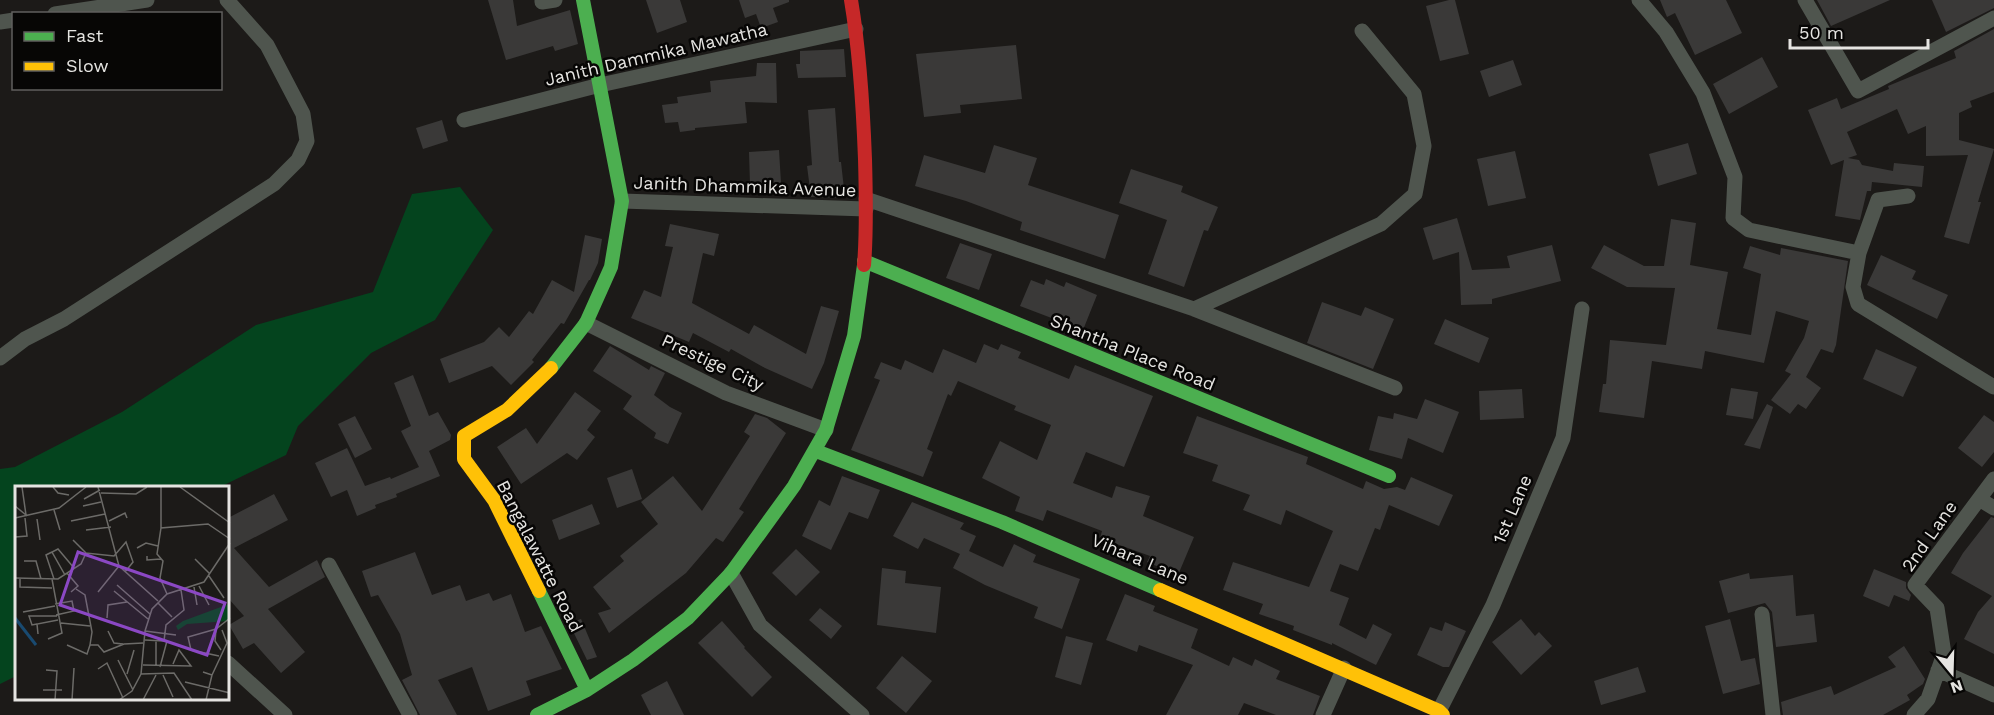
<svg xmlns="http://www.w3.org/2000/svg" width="1994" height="715" font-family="'Work Sans',sans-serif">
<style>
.green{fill:#04441e}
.building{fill:#3a3938}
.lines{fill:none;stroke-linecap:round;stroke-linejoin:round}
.street{stroke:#4f554e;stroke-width:15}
.fast{stroke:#4caf50;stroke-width:14}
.slow{stroke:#ffc107;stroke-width:14}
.jam{stroke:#c62828;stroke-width:14}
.labels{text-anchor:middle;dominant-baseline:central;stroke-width:5;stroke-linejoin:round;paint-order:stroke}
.street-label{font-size:18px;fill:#e5e4e1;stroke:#070605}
.inset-river{fill:none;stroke:#194a70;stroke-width:3}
.inset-road{fill:none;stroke:#6c6b68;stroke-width:1.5}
.view{fill:#8b48c4;fill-opacity:0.15;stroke:#8b48c4;stroke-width:3}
.inset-edge{fill:none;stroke:#e5e4e1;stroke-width:3}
</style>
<rect width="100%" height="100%" fill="#1c1a18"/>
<path class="green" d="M460,187L493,230L435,320L371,353L298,426L286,455L220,487H16V676L0,684V469L15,467L122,412L256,325L373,292L412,194Z"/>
<path class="building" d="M488,0H513L517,26L570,10L578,44L555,51L553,46L506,60Z
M646,0H680L687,22L657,33Z
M739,0H789V2L773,8L778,22L761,28L756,14L745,18Z
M1449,0H1455L1469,54L1440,61L1426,6Z
M1660,0H1726L1742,33L1695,55L1675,13L1667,17Z
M1817,0H1890L1831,26Z
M1932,0H1994V8L1946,32Z
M1994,29V92L1970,101L1972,107L1959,113V140L1994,149L1978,202H1981L1969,244L1944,237L1968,155L1926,156V126L1908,134L1897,109L1847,132L1857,155L1848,158L1859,160L1862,165L1893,171L1894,163L1924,166L1922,187L1872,182L1871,191H1867L1860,220L1835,216L1844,160L1831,165L1808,110L1837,98L1841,109L1889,89L1888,86L1956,58L1954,51Z
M1016,45L1022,99L960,105L961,113L924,117L916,54Z
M844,49L846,77L798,78L796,64H800V51Z
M1762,57L1778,87L1729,114L1713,84Z
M1513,60L1522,85L1489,97L1480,71Z
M757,63H776L777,103L745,102L747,123L695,128V130L680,132L678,122L665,123L662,105L678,103L677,97L711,92L710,81L756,76Z
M835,108L839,162H841L845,198L811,197L807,166L812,165L808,110Z
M442,120L448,141L423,149L416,128Z
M1688,143L1697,174L1658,186L1649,154Z
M994,145L1037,158L1028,185L1119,215L1105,259L1020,230L1022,222L966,201L915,186L924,155L985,173Z
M779,150L781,183L750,184L749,152Z
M1515,151L1526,198L1488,206L1477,159Z
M1131,169L1183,186L1181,192L1218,207L1208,231L1204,230L1184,287L1148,274L1167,220L1119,203Z
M1457,218L1472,270L1510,268L1507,256L1552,245L1561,281L1492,299V304L1461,305L1459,252L1433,260L1423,228Z
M1671,219L1696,223L1690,265L1728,272L1717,329L1751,335L1761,274L1743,268L1750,246L1780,255L1781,248L1848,261L1836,345L1833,353L1821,349L1806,377L1821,388L1806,409L1798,404L1790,414L1771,400L1791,374L1785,371L1804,338L1809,321L1776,311L1764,363L1705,351L1702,369L1652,361L1644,418L1599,412L1603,384H1606L1610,340L1666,345L1675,288L1627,287L1591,268L1604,245L1644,266H1664Z
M670,224L719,234L714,256L703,253L692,303L749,334L754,325L806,354L821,306L839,311L824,363L812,389L765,368L731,349L729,352L693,333L689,342L631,318L644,290L661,297L673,247L665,246Z
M585,235L602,239L598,263L590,280H589L564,324L561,323L532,360L534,362L511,385L492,366L449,383L440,359L484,342L499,327L509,337L529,311L533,314L552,280L574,292Z
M960,243L992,254L979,290L946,278Z
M1881,255L1916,271L1912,279L1948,295L1937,319L1867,285Z
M1046,279L1064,287L1066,282L1097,295L1083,330L1020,306L1031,280L1044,285Z
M1322,302L1361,316L1365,307L1394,319L1373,369L1307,343Z
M1445,319L1489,338L1479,363L1434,344Z
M984,344L998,350L1001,344L1021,352L1018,358L1069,379L1075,365L1153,396L1124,467L1086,452L1073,483L1112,498L1116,486L1150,496L1143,516L1194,537L1178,575L1147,562L1150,556L1100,538L1102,531L1047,510L1043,521L1015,511L1020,497L982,478L1000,441L1037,460L1051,425L1014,410L1016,406L958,381L951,396L948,394L927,449L933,452L923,477L851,450L880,380L874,378L881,362L901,370L905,360L933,373L943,349L976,363Z
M610,346L649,370L651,366L665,373L654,395L670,407L682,413L668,444L654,438L656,433L623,409L632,396L593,371Z
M1876,349L1917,367L1903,397L1863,379Z
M413,375L429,416L438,412L451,435L450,440L429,451L440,476L396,494L397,497L375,505L376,508L357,516L347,490L331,497L315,463L347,448L365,486L390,477L391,479L419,467L401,431L411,426L394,383Z
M1731,388L1758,392L1753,419L1726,415Z
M1522,389L1524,418L1480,420L1479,391Z
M575,392L601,411L587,430L595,437L577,460L567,453L521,484L497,447L526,428L537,444Z
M1425,399L1459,412L1443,453L1408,438L1402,459L1369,450L1378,416L1393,419L1394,413L1417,419Z
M1767,404L1773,407L1760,449L1744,445Z
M755,414L767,418L786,433L739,509L744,512L723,542L716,538L686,573L609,633L598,613L611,609L593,587L624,561L620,556L658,524L641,502L673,476L702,511L750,436L744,432Z
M1984,415L1994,422V452L1982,467L1958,448Z
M355,416L372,449L355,458L338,424Z
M1197,416L1308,457L1306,464L1363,489L1366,481L1384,489L1397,487L1405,490L1411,477L1453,495L1439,526L1389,505L1380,530L1375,528L1358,571L1340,564L1330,591L1349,598L1339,625L1366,639L1373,624L1392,634L1376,665L1332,643V645L1293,630L1294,626L1259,614L1263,604L1223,590L1233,562L1309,587L1333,531L1286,510L1281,525L1243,510L1250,495L1212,481L1218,465L1183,453Z
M632,469L642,499L617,508L607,478Z
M842,476L880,490L868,519L849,512L831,550L802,536L819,500L830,506Z
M274,494L288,520L234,548L269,587L317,560L325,577L268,609L305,652L281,673L254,643L243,649L229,625L244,616L228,598V518Z
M912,502L964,523L960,529L976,536L969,551L1003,567L1014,544L1036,555L1033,562L1080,579L1062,629L1034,618L1038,607L985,585L953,568L960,554L924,538L918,549L893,536Z
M592,504L600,524L559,540L552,520Z
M1991,517L1994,518V654L1964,639L1978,612L1992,596L1951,573L1963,553Z
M796,549L820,572L796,596L772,573Z
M415,552L432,595L460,585L466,601L489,593L493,601L511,594L525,632L541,626L562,669L526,681L531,695L488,711L472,667L438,680L457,715H420L402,680L412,675L400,634L378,595L371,597L362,571Z
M882,568L906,571L905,583L941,587L936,633L877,625Z
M1874,569L1906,582V588L1911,595L1909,601L1894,595L1889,607L1863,596Z
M1749,573L1750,579L1793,575L1796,616L1814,614L1817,642L1776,647L1772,612L1765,603L1728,613L1719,581Z
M1125,594L1155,606L1153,611L1198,629L1191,648L1229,666L1233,657L1252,666L1255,659L1280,671L1276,679L1320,696L1313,715H1276L1244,703L1238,715H1166L1193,665L1139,645L1137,652L1106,640Z
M820,608L842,626L831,639L809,620Z
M581,619L597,657L587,660L569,623Z
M1521,619L1535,636L1539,632L1552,646L1521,675L1492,642Z
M1730,619L1741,661L1755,658L1760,684L1723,694L1705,626Z
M722,621L745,647L744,648L772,677L752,697L698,643Z
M1445,622L1466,631L1449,667H1443L1417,655L1430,627L1442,631Z
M1066,636L1093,643L1081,685L1055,677Z
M1904,646L1925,679L1923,684L1907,695L1910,700L1883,715H1783L1781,702L1831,686L1834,695L1896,667L1888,657Z
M902,656L932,681L906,713L876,688Z
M1638,667L1646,692L1601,705L1594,681Z
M667,681L684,715H651L641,695Z"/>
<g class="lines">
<path class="street" d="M542,0V2L555,0
M1639,0L1666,32L1703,93L1735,177L1733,218L1749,230L1859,253
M1805,0L1858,91L1994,18
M55,14L147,0
M0,22L14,20
M464,120L600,85L856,29
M1908,196L1878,200L1859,253L1853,287L1858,304L1994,387
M866,199L1194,309L1395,388
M622,201L866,209
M1194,309L1381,224L1415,194L1424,146L1414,94L1362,31
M586,323L726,393L826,430
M0,358L25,339L64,319L274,184L298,160L307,141L303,114L267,45L227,0
M1979,499L1994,508
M329,565L410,715
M731,573L760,625L862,715
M1762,614L1773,715
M228,663L285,715
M1938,670L1994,695
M1439,711L1493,605L1563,438L1582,309
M1323,715L1344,668
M1914,715L1928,699L1944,654L1937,608L1915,585L1994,479"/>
<path class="fast" d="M864,261L1389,476
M551,368L586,323L611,267L622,201L583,0
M816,451L1002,522L1160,590
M539,591L587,690
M537,715L587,690L633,660L688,618L731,573L794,486L826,430L854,336L864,265"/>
<path class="slow" d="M1160,590L1439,711L1443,715
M539,591L494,500L464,459V436L507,410L551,368"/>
<path class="jam" d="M851,0C860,53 863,106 865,159C866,194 867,230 864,265"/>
</g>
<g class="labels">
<g class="street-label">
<text transform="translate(656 54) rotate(-13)">Janith Dammika Mawatha</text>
<text transform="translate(745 186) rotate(2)">Janith Dhammika Avenue</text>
<text transform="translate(1133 352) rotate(22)">Shantha Place Road</text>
<text transform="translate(713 362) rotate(25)">Prestige City</text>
<text transform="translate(1512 509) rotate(-67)">1st Lane</text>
<text transform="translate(1929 536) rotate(-55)">2nd Lane</text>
<text transform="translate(540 556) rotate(63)">Bangalawatte Road</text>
<text transform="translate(1140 559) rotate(23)">Vihara Lane</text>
</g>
</g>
<g transform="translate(15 486)">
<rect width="214" height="214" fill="#1c1a18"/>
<path d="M214,118V135L172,138L163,144L161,140L168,135Z" fill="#04441e"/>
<path class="inset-river" d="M0,132L21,159"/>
<path class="inset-road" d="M38,1L43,7L54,9M83,1L104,80L143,115M146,1V42M165,1L215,37M86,7L121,8L132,1M69,13L85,4M0,20L11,29L7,1M68,20L86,16M39,24L45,44M0,32L44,22L71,1M22,33L25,54M56,35L90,28M94,35L110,27L112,32M71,44L96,41M0,51L12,50L10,32M58,54L71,67M122,62L131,57L143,60M37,66L31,69L39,93M132,70V74L146,73M180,73L195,88M9,75H21L26,93M52,87L63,100L56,106M50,89L37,66L43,63L59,82M194,90L209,112M0,92L43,93L66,78L71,67L99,70L111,56L118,76L110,86M5,93V101L37,102M102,99L135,128M184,100L194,119M179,101L182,119M61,103L70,109L77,146L75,159H83L89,166L109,158L128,157M99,105L133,133M83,106L104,80M152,108L145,92L148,75L142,68L146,42L193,38L215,53M143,117L157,131M40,118L57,115L59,125L41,129M8,126L40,120M92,132L93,119L112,116M46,137L75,140M22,138L17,139L14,130H42M201,144L200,155L206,164M93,145L99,157L108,158M130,145L161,149M23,148L22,138L43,134M33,153L47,147L37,93M130,154L149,155M52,159L72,168L75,159M204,170L176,164L173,151L201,143L215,132M103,174L118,204M128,179L176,180L164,164L158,178M141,180V154M145,181L152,155H149L151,139L169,124L166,104M83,183L92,177L108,212M31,184L42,185L40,214M188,186L197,189L191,214M112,188L119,164M126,188L159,187L177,214M148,189L158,211M197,189L212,157L207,144M170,196L215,207M28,204H47M57,214L59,182M104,214L117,205L126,188L130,145L137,123L152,108L189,96L215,57M128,214L141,189"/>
<path class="view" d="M63,66L210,117L192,169L45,119Z"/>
<rect width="214" height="214" class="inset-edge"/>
</g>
<rect x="12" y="12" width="210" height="78" fill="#070605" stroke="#605f5d" stroke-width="1.5"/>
<rect x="24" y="32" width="30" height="9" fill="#4caf50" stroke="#605f5d" stroke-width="1.5"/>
<text x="66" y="42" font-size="18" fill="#e5e4e1">Fast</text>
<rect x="24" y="62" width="30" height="9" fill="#ffc107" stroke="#605f5d" stroke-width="1.5"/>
<text x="66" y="72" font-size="18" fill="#e5e4e1">Slow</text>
<g transform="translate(1952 673) rotate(161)" stroke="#070605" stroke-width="4.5" paint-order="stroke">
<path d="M0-4.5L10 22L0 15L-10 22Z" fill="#e5e4e1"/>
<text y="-9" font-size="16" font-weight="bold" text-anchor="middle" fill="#e5e4e1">N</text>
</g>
<path d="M1790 39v9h138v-9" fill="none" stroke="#e5e4e1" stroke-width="3"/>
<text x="1799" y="39" font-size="18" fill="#e5e4e1" stroke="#070605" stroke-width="4.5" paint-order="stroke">50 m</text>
</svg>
